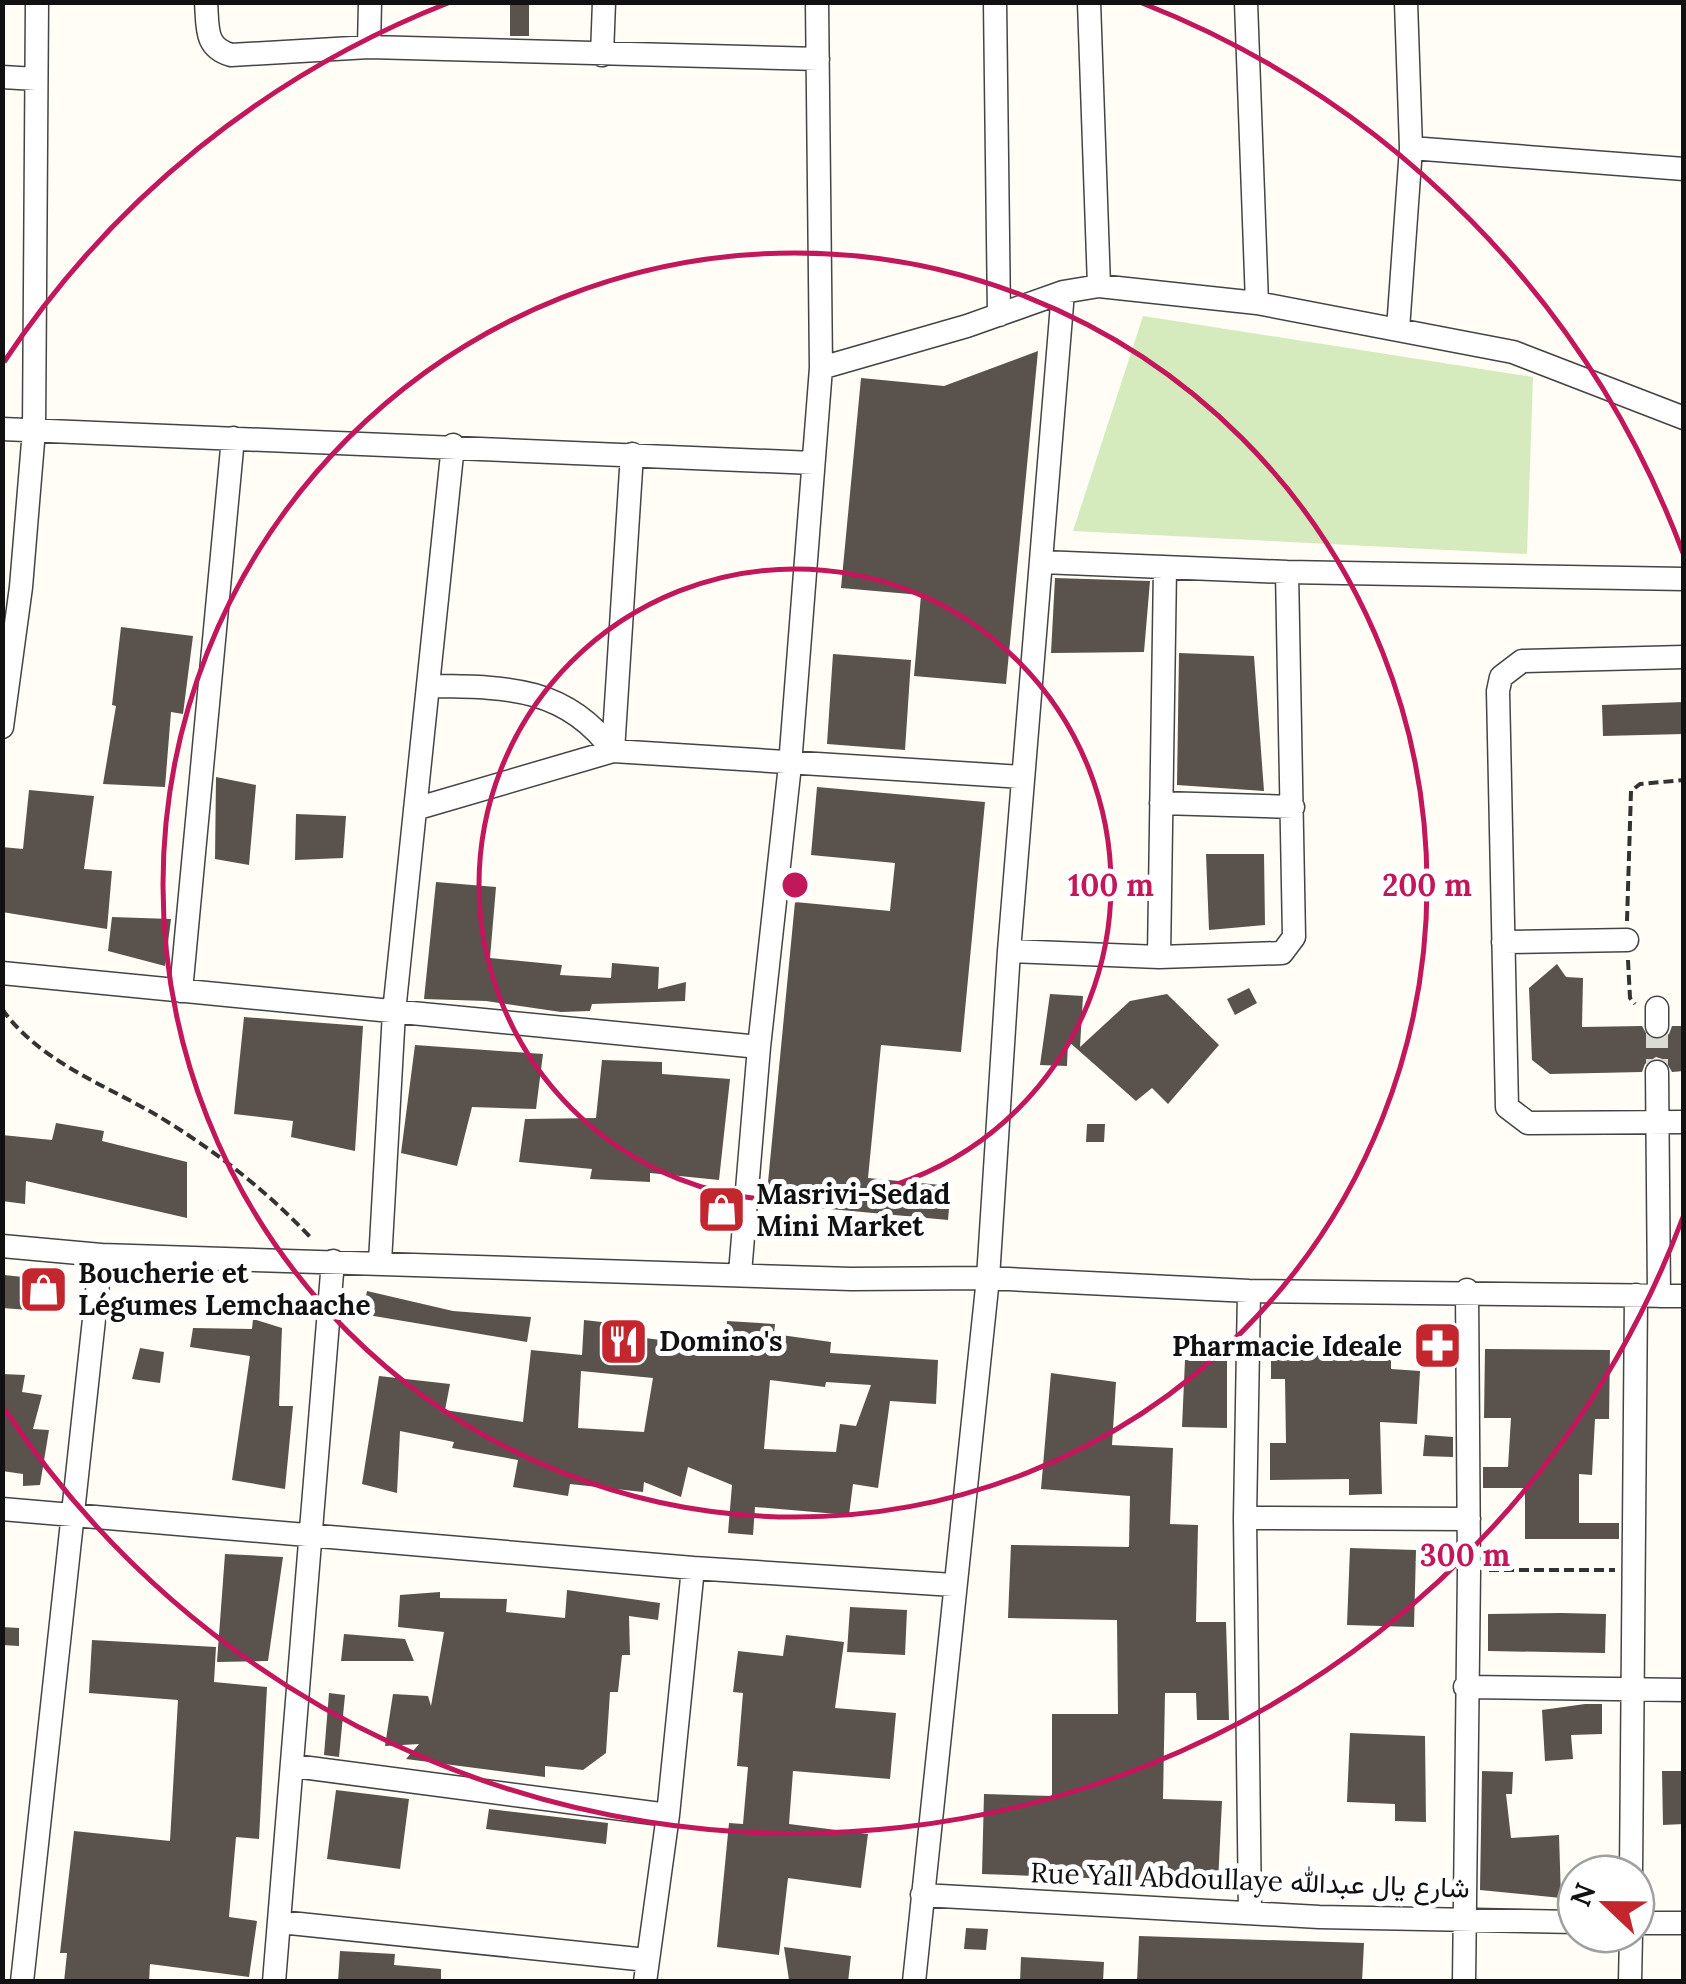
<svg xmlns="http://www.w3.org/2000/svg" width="1686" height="1984" font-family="Lora,Vazirmatn,serif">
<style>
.green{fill:#d5ebbd}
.building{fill:#5a524d;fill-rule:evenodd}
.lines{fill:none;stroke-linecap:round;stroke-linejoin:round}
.minor-tunnel{stroke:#dbdad3;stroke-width:22;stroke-dasharray:22 11;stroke-linecap:butt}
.minor-casing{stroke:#444;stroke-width:25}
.path{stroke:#333;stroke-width:4;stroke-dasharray:10 5;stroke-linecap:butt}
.minor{stroke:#fff;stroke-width:22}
.ring{fill:none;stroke:#c2185b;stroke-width:5}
.labels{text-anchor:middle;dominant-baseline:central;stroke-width:10;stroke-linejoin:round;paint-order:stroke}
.poi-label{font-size:28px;font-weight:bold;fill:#111;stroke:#fff;text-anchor:start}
.street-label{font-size:28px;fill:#111;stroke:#fff}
.centre{fill:#c2185b;stroke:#fff;stroke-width:5}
.ring-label{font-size:30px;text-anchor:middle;font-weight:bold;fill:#c2185b;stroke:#fff;stroke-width:10;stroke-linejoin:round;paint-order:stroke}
</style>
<rect width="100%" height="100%" fill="#fffdf5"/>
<path class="green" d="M1143,316L1533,377L1527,554L1073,531Z"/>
<path class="building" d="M510,2H529V36H510Z
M1038,351L1006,684L914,676L921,595L841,588L861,378L944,386Z
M1055,578L1150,581L1144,652L1051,653Z
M121,627L193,636L183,714L171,712L165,787L103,784L116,706L112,705Z
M1179,653L1254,656L1264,791L1177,785Z
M833,654L911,660L905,750L827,744Z
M1684,702V734L1603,736L1602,705Z
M216,777L256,785L249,865L215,859Z
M817,787L985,802L961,1052L881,1045L868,1178L951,1186L948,1220L766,1203L795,902L890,911L895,863L811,855Z
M29,790L94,796L84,869L112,871L107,929L2,912V847L23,849Z
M296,814L346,816L343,858L295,860Z
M1206,854H1264L1265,925L1209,930Z
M436,882L496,887L490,958L562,965L560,975L611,978L612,963L659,967L658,989L686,982L685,1001L592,1004L590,1011L561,1012L486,1001L424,999Z
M112,917L171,919L165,966L108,951Z
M1557,964L1566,977L1583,978L1582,1027L1642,1026L1649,1038L1658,1041L1669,1034L1672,1026H1684V1071L1672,1072L1665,1060L1656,1057L1645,1064L1642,1072L1550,1074L1532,1060L1529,988Z
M1249,988L1257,1003L1235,1015L1227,999Z
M1050,994L1083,996L1080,1047L1130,1001L1167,994L1219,1045L1168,1104L1152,1088L1136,1101L1068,1041L1067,1066L1040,1065Z
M244,1017L363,1026L355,1151L291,1137L293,1121L234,1114Z
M415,1045L543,1054L536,1109L472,1107L457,1166L401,1153Z
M602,1060L662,1062V1074L730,1079L719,1180L650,1173V1182L590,1179L592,1169L519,1162L525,1119L596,1118Z
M56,1123L104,1131L102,1141L187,1162V1218L26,1181L25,1204L2,1201V1135L52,1140Z
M1087,1124H1105L1104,1142H1086Z
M4,1275L61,1281L57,1312L2,1308Z
M367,1291L453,1311L531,1317L527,1342L362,1314Z
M253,1319L282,1328L279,1406H293L285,1489L232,1480L250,1356L190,1347L193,1328L252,1329Z
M584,1320L646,1327L645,1338L725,1348L727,1321L775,1324L774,1334L831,1342L830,1353L938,1360L936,1404L890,1401L878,1488L853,1484L849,1515L755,1507L753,1535L728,1533L732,1485L688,1467L681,1497L644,1482L643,1492L570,1484L568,1496L513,1487L518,1460L452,1448L454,1442L400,1431L397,1493L362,1484L379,1376L450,1384L445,1410L523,1422L531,1350L582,1355ZM581,1371L653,1378L644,1432L578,1428ZM770,1380L825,1387L826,1382L871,1385L856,1426L840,1424L836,1452L764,1449Z
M140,1348L164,1352L160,1383L132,1379Z
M1485,1349L1610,1350L1609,1419H1595L1592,1475L1579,1474V1523H1619V1539H1525V1488H1483V1467H1508L1511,1418H1484Z
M1271,1355H1391V1369L1420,1371L1417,1424L1380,1422L1382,1494L1349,1495V1479L1270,1480V1443H1286L1285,1379H1271Z
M1185,1360L1227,1361V1428L1182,1427Z
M1051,1373L1116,1382L1112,1445L1173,1448L1170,1524L1198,1525L1196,1622H1226L1229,1720H1197L1196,1693H1165L1163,1799L1222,1801L1218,1883L982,1874L984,1794L1052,1796V1714H1118L1117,1620L1008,1618L1011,1545L1129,1547L1130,1496L1041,1489Z
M2,1374L25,1375L22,1392L42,1395L33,1429L49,1430L40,1485L23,1486V1474L2,1471Z
M1425,1435L1453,1437V1457L1423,1456Z
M1350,1548L1416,1550L1414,1627L1347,1625Z
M225,1554L283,1557L268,1661L217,1662Z
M567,1590L660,1603L658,1620L629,1616L630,1655H622L618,1692H610L606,1753L583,1770L545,1766V1777L406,1759L419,1744L385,1746L393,1694L428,1696L431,1706L444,1632L398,1627L400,1595L440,1592V1598L507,1599L506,1612L565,1618Z
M850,1607L907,1610L905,1655L847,1652Z
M1561,1613L1606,1614L1605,1653L1488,1651V1614Z
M2,1627L19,1628V1646L2,1645Z
M344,1634L405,1639L414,1661H341Z
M786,1635L844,1642L835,1708L896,1713L890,1779L793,1771L789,1824L868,1834L861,1888L788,1878L779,1955L717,1947L729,1823L743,1824L748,1767L737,1766L743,1693L733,1692L738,1651L783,1656Z
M92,1640L216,1647L214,1682L267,1687L259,1839L236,1837L229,1917L257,1921L249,1977L150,1964L149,1982H64L67,1953H60L74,1831L170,1841L178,1700L89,1693Z
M329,1693L345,1695L339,1757L324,1755Z
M1585,1704H1602V1734L1571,1735L1573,1759L1545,1761L1542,1710Z
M1350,1733L1425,1736L1426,1822L1395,1821V1804L1347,1802Z
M1482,1771L1513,1772L1512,1794H1506L1511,1838L1559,1835L1561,1898L1480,1890Z
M1662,1771H1684V1824L1663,1825Z
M336,1790L409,1799L400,1869L327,1859Z
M489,1809L608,1823L606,1844L486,1829Z
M966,1928L988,1929L986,1950L964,1949Z
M1139,1936L1364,1943L1362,1982H1137Z
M784,1947L851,1956L848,1982L789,1980Z
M340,1951L395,1954L394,1965L441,1969V1982H338Z
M1021,1957L1104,1962L1103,1982H1020Z"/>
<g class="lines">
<path class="minor-tunnel" d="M1657,1026V1072"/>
<defs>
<path id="minor" d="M206,2C208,27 204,47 231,55L369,47L818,59
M995,2L999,315
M1089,2L1099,286
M1246,2L1257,303
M369,47L370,2
M602,55L604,2
M2,77L36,79
M1411,148L1684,169
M1398,329L1411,148L1406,2
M821,368L967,326L1063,292L1099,286L1257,303L1513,352L1684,418
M2,429L813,463
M1042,562L1287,572L1684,579
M1684,657L1522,661L1501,677L1498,691L1507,1107L1528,1123L1684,1122
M428,686C503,687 565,685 613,751
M2,727L21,587L34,430L37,2
M613,751L632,454
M1161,803L1293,807
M415,809L613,751L1023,777
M1503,942L1627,940
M1009,951L1159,957L1282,953L1294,937L1287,572
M1159,957L1165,568
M2,973L759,1047
M181,991L233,438
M1657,1008V1026
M1657,1072L1659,1296
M2,1246L101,1255L851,1279L988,1278L1249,1291L1684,1296
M380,1262L394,1012L453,445
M740,1273L759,1047L790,765L821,368L817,2
M1249,1291L1245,1518L1250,1913
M2,1509L693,1568L953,1585
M1245,1518L1469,1519
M1465,1687L1684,1690
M294,1766L668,1815
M1631,1874L1636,1295
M922,1895L1319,1917L1576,1922
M280,1922L647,1960
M1636,1923H1684
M22,1982L101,1255
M274,1982L333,1261
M645,1982L668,1815L693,1568
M914,1982L988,1278L1009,951L1063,292
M1464,1982L1469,1571L1467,1290
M1630,1982L1631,1934"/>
</defs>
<use href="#minor" class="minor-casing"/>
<path class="path" d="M1627,921L1631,791L1640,784L1684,780
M1628,960L1630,998L1635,1004
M2,1009C40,1062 104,1084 158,1116C216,1151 267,1191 313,1240
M1489,1570H1615"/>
<use href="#minor" class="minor"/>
</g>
<g class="ring">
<circle cx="795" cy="885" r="316"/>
<circle cx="795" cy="885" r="632"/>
<path d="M1683 1217A948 948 0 0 1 4 1408M4 362A948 948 0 0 1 448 3M1142 3A948 948 0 0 1 1683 553"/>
</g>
<defs>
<symbol id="shop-square" viewBox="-11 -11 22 22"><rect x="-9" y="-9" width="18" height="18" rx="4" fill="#c4262e" stroke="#fff"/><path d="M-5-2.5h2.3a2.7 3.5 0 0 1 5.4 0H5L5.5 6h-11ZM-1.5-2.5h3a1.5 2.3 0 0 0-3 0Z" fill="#fff"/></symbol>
<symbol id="restaurant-square" viewBox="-11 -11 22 22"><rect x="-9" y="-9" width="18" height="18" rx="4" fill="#c4262e" stroke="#fff"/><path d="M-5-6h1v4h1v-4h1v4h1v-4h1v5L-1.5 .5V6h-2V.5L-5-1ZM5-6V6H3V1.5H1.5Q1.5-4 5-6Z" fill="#fff"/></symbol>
<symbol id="pharmacy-square" viewBox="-11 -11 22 22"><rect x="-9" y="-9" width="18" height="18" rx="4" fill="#c4262e" stroke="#fff"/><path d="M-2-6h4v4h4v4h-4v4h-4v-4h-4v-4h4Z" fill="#fff"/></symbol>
</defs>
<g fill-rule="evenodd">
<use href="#shop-square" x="694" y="1182" width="55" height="55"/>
<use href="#shop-square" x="16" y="1262" width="55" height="55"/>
<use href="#restaurant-square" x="596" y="1314" width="55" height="55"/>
<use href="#pharmacy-square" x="1410" y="1318" width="55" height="55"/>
</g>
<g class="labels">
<g class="poi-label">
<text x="756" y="1194">Masrivi-Sedad<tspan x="756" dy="32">Mini Market</tspan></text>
<text x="78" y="1273">Boucherie et<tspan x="78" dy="32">Légumes Lemchaache</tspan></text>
<text x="659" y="1341">Domino's</text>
<text x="1402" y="1346" text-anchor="end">Pharmacie Ideale</text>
</g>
<g class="street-label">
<text transform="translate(1250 1880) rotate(2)">Rue Yall Abdoullaye شارع يال عبدالله</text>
</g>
</g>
<circle cx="795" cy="885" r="15" class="centre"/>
<g class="ring-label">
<text x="1111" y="896">100 m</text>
<text x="1427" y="896">200 m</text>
<text x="1465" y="1566">300 m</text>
</g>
<rect width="1686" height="1984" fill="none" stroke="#111111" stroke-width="10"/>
<g transform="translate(1606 1904) rotate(292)"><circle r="48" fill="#ffffff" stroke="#a0a0a0" stroke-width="2.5"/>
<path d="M0-8L18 38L0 25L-18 38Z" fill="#c4262e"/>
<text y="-15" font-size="28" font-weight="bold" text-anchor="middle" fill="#111111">N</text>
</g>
</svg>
